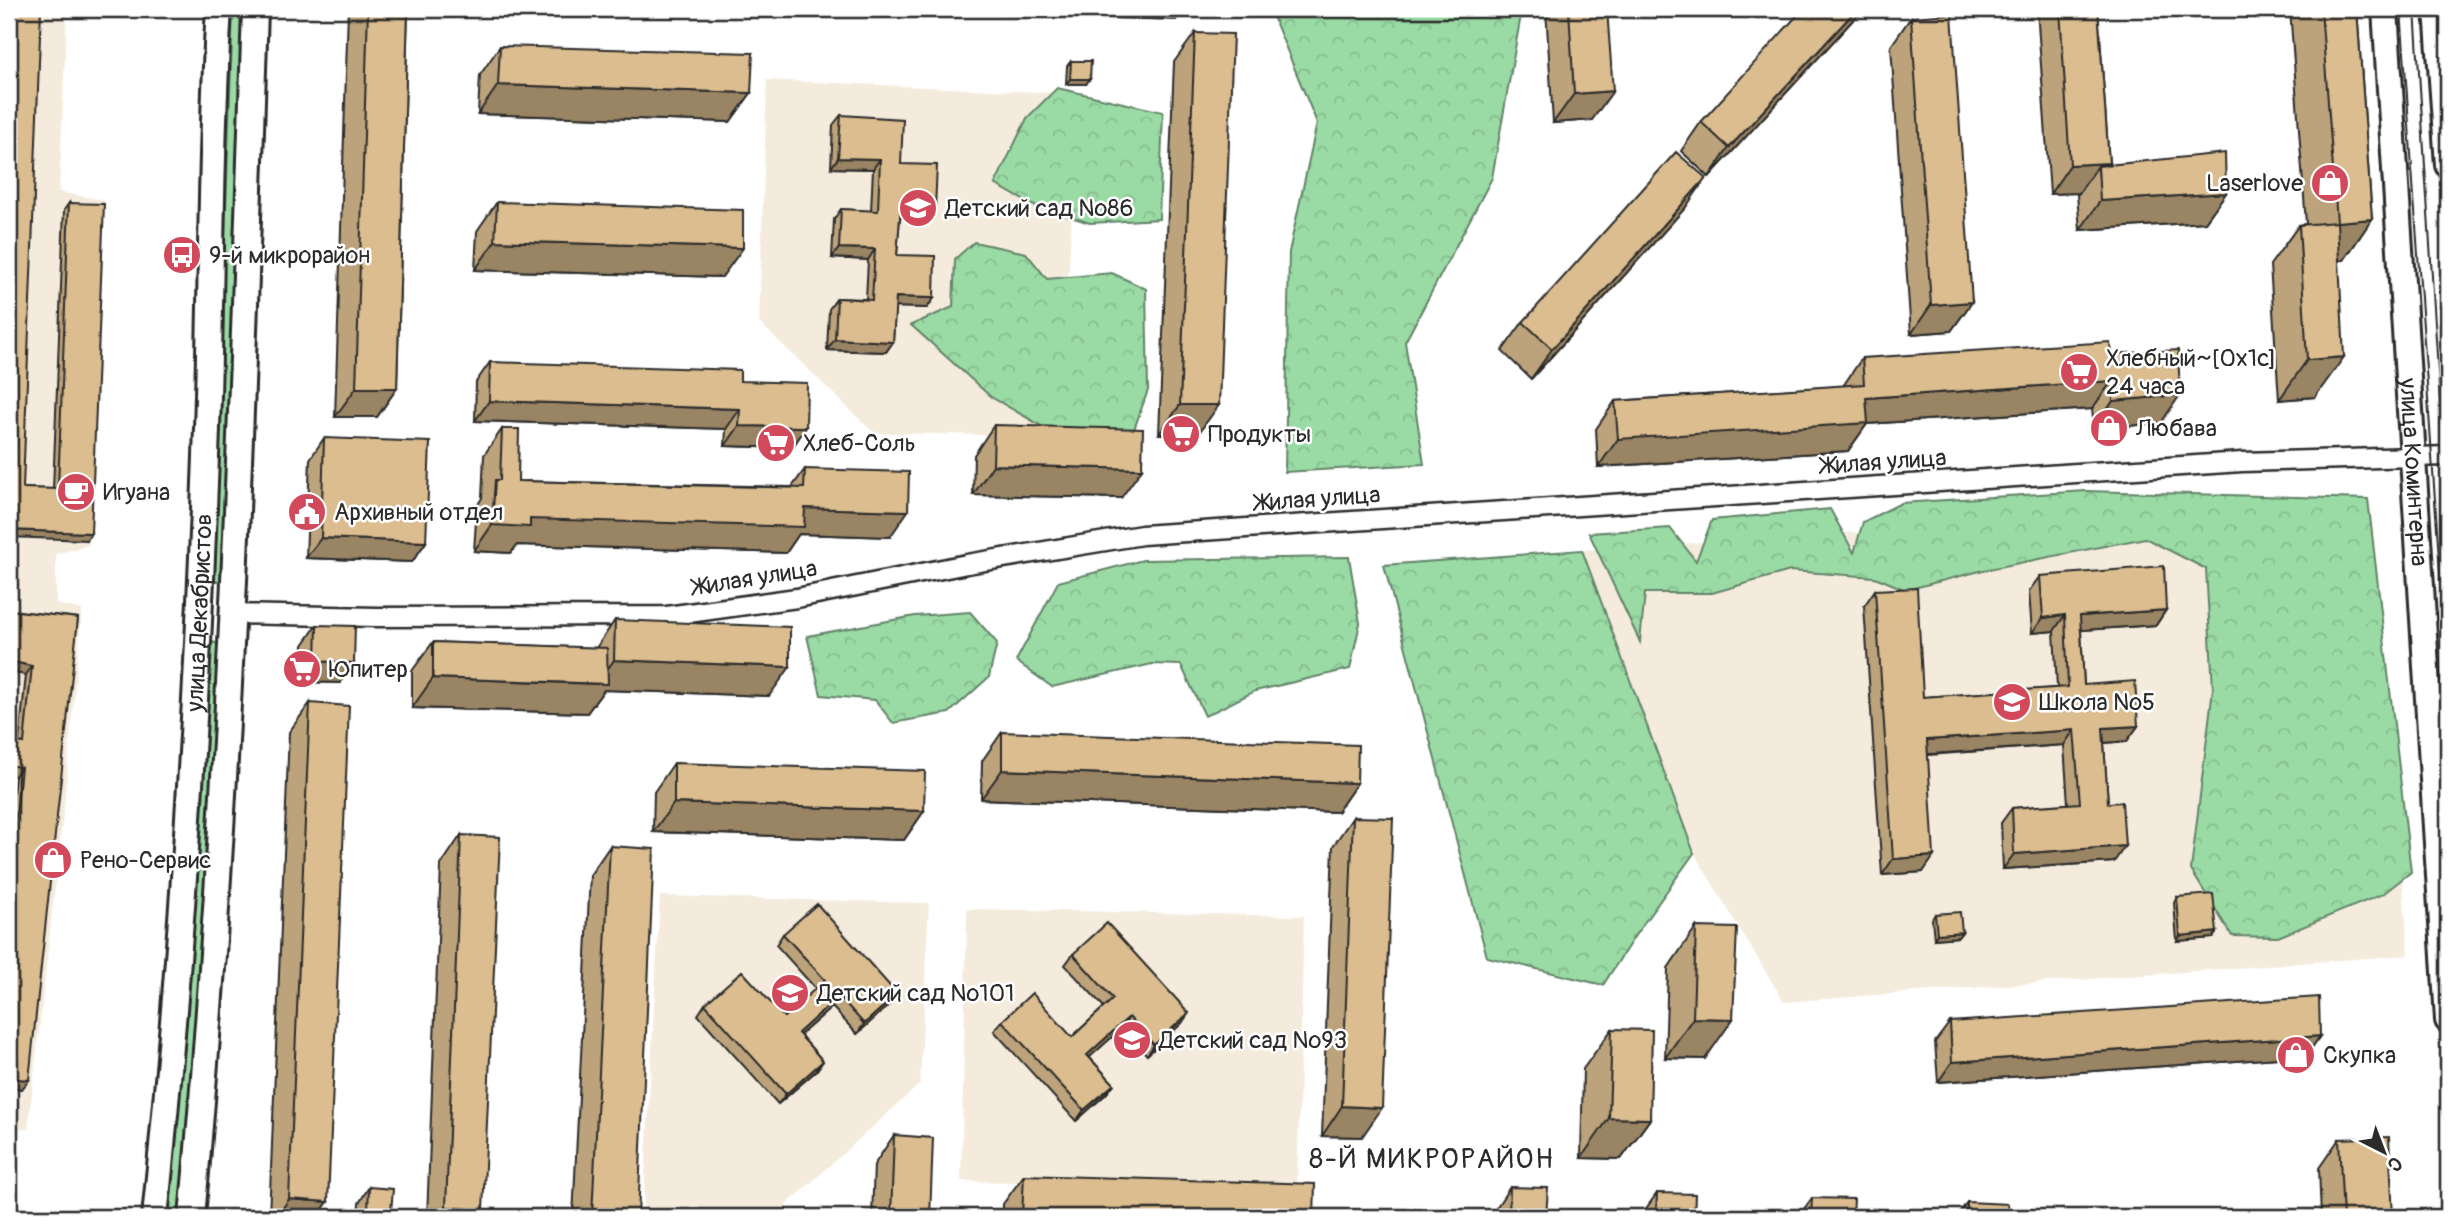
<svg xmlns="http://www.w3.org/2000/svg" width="2457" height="1226" font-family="Pangolin,sans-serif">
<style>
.built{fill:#f4ebdd}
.green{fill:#9adba5;stroke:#628368;stroke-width:2}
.forest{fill:url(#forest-crowns);stroke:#628368;stroke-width:2}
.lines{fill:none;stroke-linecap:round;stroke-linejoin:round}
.street-casing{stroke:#2b2b2b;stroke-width:23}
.secondary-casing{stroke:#2b2b2b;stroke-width:30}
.street{stroke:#fff;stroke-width:18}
.secondary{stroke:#fff;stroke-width:24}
.tram{stroke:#2b2b2b;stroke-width:2}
.wall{fill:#bca37b;stroke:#2b2b2b;stroke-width:2}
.shaded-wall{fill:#998464;stroke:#2b2b2b;stroke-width:2}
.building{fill:#dbbd8f;stroke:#2b2b2b;stroke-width:2}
.labels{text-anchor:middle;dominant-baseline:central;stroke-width:5;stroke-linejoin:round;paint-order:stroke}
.poi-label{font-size:24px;fill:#2b2b2b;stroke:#fff;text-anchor:start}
.street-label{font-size:24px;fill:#2b2b2b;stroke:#fff}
.quarter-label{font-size:28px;letter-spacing:2px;fill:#2b2b2b;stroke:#fff}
</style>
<defs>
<pattern id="forest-crowns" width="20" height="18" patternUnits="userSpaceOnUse" patternTransform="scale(1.75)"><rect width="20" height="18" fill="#9adba5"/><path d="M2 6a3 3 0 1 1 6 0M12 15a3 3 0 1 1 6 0" fill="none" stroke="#85bc8e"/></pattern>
</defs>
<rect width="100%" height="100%" fill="#fff"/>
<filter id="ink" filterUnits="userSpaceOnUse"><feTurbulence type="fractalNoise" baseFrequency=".0143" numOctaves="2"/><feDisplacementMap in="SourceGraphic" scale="14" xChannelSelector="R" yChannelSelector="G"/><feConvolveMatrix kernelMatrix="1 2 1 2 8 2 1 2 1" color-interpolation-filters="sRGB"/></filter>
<g filter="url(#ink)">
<path class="built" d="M9,9H67L59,192L104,200L89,545L56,554V604L82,610L64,806L28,1129L9,1128Z
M767,80L1079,94L1059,436L874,433L759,322Z
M2368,499L2409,955L1784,1002L1694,853L1582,550Z
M660,896L929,903L920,1084L773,1217H643Z
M967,909L1304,916L1297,1188L961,1181Z"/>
<path class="green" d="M233,9H244L222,582L213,580Z
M210,641L218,644L206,894L181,1217H169L189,996Z"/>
<path class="forest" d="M1270,9H1514L1521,15L1492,178L1405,342L1424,464L1285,472L1289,252L1317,123Z
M1057,88L1163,112L1159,219L1090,223L1032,205L995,184L1027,118Z
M974,242L1026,253L1047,279L1112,273L1146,289L1148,390L1132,435L1059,436L991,397L911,325L953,307L955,259Z
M2086,491L2368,499L2411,872L2383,894L2278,937L2232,936L2191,870L2213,688L2206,569L2145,538L1984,570L1906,590L1875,577L1790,571L1712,593H1645L1640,642L1589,533L1670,528L1696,561L1712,520L1830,509L1854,553L1863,522L1901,503Z
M1582,550L1694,853L1636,934L1603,985L1487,957L1384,565Z
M1349,557L1360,623L1350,669L1255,691L1205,716L1181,665L1152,664L1052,687L1016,661L1058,582L1143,560Z
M970,612L997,643L989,677L949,713L893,723L875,700L821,695L807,636L915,616Z"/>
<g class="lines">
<defs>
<path id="street" d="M231,614L377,617L667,616L797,598L967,564L1142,535L2242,462L2448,456"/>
<g id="secondary">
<path id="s1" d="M2385,9L2448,1020"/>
<path d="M2437,9L2448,165"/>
<path id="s2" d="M155,1217C182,954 198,692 207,428C212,288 210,148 219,9"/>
<path d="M192,1217C229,815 242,412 255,9"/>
</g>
</defs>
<use href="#street" class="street-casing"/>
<use href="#secondary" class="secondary-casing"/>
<use href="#street" class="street"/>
<use href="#secondary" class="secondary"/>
<path class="tram" d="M2401,9L2448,688
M2415,9L2448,528"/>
</g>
<path class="wall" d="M348,9H408L397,388L377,417H335Z
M1546,9H1607L1592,120L1553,123Z
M1863,9L1709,177L1681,151L1701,122Z
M2037,9H2098L2109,163L2108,165L2226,193L2205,222L2080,230L2077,195L2079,193L2050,194Z
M2290,9H2357L2372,219L2344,260H2339L2315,397L2279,400L2270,265L2299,225L2306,224Z
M1911,17L1972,302L1951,331L1911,334L1891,46Z
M1195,33L1198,434H1159L1174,62Z
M500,46L751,93L730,122L478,114L480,75Z
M1071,61L1086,84H1066L1067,66Z
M841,115L901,164L928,218L900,216L897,255L934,298L927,308L895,307L893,342L886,352L827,350L829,309L837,298L866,299L868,260L832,258L834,219L841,209L871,211L873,169L831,168L833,125Z
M497,202L722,277L475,270L477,231Z
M69,203L87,540L23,488L53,489L64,210Z
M1686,207L1531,379L1502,351L1523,322Z
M2111,354L2161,423L2094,429L2092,409L1867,424L1848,451L1598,467L1596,429L1615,401L1843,386L1862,358Z
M490,362L740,381L806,427L792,448L725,446L726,429L475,421L476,382Z
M994,425L1121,498L973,495L974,455Z
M502,429L518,481L792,487L805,469L890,537L799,534L786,553L517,545L511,553L474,551L477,506L482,498L484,455Z
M324,438L426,542L412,562L306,558L310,459Z
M2040,576L2166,610L2156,625L2081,630L2084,685L2138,726L2127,741L2104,743L2108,803L2114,862L2003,869L2001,823L2012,808L2068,804L2064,745L1928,755L1923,872L1882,875L1864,606L1875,590L1923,697L2057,688L2054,631L2032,633L2029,591Z
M9,610L78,618L22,1089L9,1088V832L26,675L9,672Z
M615,620L769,696L604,690L587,713L412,708V671L433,642L596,648Z
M317,625L354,663L340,683L302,682L303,645Z
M310,703L317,1217H269L289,732Z
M1002,732L1357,783L1337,812L981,799L982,761Z
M674,763L924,811L904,840L653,832L654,792Z
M1353,817L1362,1137L1322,1136L1333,846Z
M461,835L483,1210L478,1217H427L441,865Z
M610,846L638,1217H573L590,875Z
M2177,897L2213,938L2177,941L2174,903Z
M1935,914L1962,932L1958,937L1934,939L1932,919Z
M1696,927L1705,1059L1665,1058L1668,968Z
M783,934L890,1004L857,1034L832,1007L800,1035L823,1061L816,1071L778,1104L698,1015L705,1004L784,1017L816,989L776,945Z
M1073,954L1182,1023L1147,1055L1122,1028L1089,1057L1114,1084L1106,1094L1076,1121L994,1031L1002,1021L1072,1037L1104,1007L1065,965Z
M1950,1022L2320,1036L2306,1056L1938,1082L1935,1042Z
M1612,1029L1650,1119L1621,1159L1581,1158L1583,1069Z
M894,1135L930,1217H872L874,1165Z
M2339,1139L2393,1217H2321L2319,1168Z
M1024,1175L1314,1217H1003V1204Z
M369,1187L388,1217H358L359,1203Z
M1510,1187L1546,1217H1490Z
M1657,1193L1694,1217H1640Z
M1812,1198L1853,1217H1798Z
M1967,1202L2008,1217H1957Z"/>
<path class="shaded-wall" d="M928,9H1183L1176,20L926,12Z
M1857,9H1863L1709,177L1729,148Z
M1070,79H1090L1086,84H1066Z
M498,85L751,93L730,122L478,114Z
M1613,91L1592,120L1553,123L1574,94Z
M838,158L880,159L873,169L831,168Z
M2109,163L2099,178L2098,166L2079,193L2050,194L2070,165Z
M1706,178L1686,207L1531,379L1552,349Z
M2226,193L2205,222L2080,230L2100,201Z
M901,205L935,208L928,218L893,216Z
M2372,219L2344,260L2309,262L2337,222Z
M495,241L743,248L722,277L475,270Z
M839,248L875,249L868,260L832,258Z
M896,297L934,298L927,308L889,307Z
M1972,302L1951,331L1911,334L1931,305Z
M835,339L893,342L886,352L827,350Z
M2344,357L2315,397L2279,400L2307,360Z
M2112,381L2092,409L1867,424L1848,451L1598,467L1618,439L1866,398Z
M356,388H397L377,417H335Z
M2180,395L2161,423L2094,429L2113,401Z
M489,401L740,409L726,429L475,421Z
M1180,405H1219L1198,434H1159Z
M739,426L806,427L792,448L725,446Z
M993,465L1142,469L1121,498L973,495Z
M805,508L908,511L890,537L799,534L786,553L517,545L511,553L474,551L492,525L530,519Z
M9,530L91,533L87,540L9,537Z
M321,538L426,542L412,562L306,558Z
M2166,610L2156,625L2069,631L2080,616Z
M2065,615L2054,631L2032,633L2043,618Z
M614,660L790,667L769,696L604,690L587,713L412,708L433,678L597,684Z
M9,661L32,666L26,675L9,672Z
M316,661L354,663L340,683L302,682Z
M2138,726L2127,741L2093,744L2103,728Z
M2074,730L2064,745L1916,755L1927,740Z
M9,765L21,767L15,776L9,775Z
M1002,770L1357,783L1337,812L981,799Z
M674,803L924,811L904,840L653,832Z
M2125,846L2114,862L2003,869L2014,854Z
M1934,856L1923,872L1882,875L1893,859Z
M1962,932L1958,937L1934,939L1937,934Z
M2217,932L2213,938L2177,941L2180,936Z
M897,994L890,1004L857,1034L864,1024Z
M839,996L832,1007L791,1043L798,1033Z
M1189,1013L1182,1023L1147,1055L1154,1045Z
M1129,1017L1122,1028L1080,1066L1087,1055Z
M1693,1018L1733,1019L1705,1059L1665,1058Z
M2320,1036L2306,1056L1938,1082L1952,1062Z
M823,1061L816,1071L778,1104L786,1094Z
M9,1078L29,1080L22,1089L9,1088Z
M1114,1084L1106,1094L1076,1121L1084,1110Z
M1342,1106L1382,1108L1362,1137L1322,1136Z
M1609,1118L1650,1119L1621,1159L1581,1158Z
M289,1199L328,1202L317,1217H277Z
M446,1207L483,1210L478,1217H439Z
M368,1210L391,1212L388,1217H363Z"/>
<path class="building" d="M9,9H41L23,488L58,489L69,203L104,204L91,533L9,530Z
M368,9H408L397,388H356Z
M1569,9H1607L1613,91L1574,94Z
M1803,9H1857L1729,148L1701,122Z
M2060,9H2098L2109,163L2070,165Z
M2321,9H2357L2372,219L2337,222Z
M1952,14L1972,302L1931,305L1911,17Z
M1195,33L1233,34L1219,405H1180Z
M500,46L753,53L751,93L498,85Z
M1071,61H1091L1090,79H1070Z
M841,115L903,119L901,164L937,165L935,208L901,205L897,255L935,256L934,298L896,297L893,342L835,339L837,298L872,300L875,249L839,248L841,209L878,211L880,159L838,158Z
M1676,152L1706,178L1552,349L1523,322Z
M2225,153L2226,193L2100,201L2098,166Z
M497,202L743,210V248L495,241Z
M2337,222L2344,357L2307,360L2299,225Z
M2110,342L2111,354L2178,350L2180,395L2113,401L2112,381L1866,398L1868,423L1618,439L1615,401L1864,384L1862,358Z
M490,362L740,370V381L807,383L806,427L739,426L740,409L489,401Z
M994,425L1143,429L1142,469L993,465Z
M502,429H519L518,481L804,488L805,469L909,472L908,511L805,508L804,527L530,519V527L492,525L495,480H500Z
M324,438L430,442L426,542L321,538Z
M2164,566L2166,610L2080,616L2084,685L2135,681L2138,726L2103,728L2108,803L2122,802L2125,846L2014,854L2012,808L2080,803L2074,730L1927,740L1934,856L1893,859L1875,590L1917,588L1923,697L2068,687L2065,615L2043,618L2040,576Z
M9,610L78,618L29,1080L9,1078V885L21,767L9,765V741L24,743L32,666L9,661Z
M615,620L790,627V667L614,660Z
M317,625L355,626L354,663L316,661Z
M433,642L607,648L608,684L433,678Z
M310,703L349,706L328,1202L289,1199Z
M1002,732L1358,745L1357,783L1002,770Z
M674,763L925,771L924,811L674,803Z
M1353,817L1393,818L1382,1108L1342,1106Z
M461,835L500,837L483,1210L446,1207Z
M610,846L654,849L638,1217H592Z
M2213,894L2217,932L2180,936L2177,897Z
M817,904L897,994L864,1024L839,996L798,1033L823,1061L786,1094L705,1004L742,971L784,1017L825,980L783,934Z
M1960,912L1962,932L1937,934L1935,914Z
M1107,923L1189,1013L1154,1045L1129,1017L1087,1055L1114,1084L1084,1110L1002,1021L1032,993L1072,1037L1113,999L1073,954Z
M1696,927L1737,928L1733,1019L1693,1018Z
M2319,997L2320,1036L1952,1062L1950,1022Z
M1612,1029L1652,1030L1650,1119L1609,1118Z
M894,1135L933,1138L930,1217H891Z
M2389,1137L2393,1217H2343L2339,1139Z
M1024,1175L1315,1184L1314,1217L1022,1216Z
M369,1187L393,1189L391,1212L368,1210Z
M1510,1187L1548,1188L1546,1217H1509Z
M1657,1193L1695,1194L1694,1217H1656Z
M1812,1198L1854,1199L1853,1217H1811Z
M1967,1202L2008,1204V1217H1967Z"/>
</g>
<defs>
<symbol id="shop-disc" viewBox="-11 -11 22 22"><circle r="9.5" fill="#d1495b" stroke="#fff"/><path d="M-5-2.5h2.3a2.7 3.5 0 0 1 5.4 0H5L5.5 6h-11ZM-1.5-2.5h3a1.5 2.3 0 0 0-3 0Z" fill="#fff"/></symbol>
<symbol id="school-disc" viewBox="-11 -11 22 22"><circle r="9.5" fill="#d1495b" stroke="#fff"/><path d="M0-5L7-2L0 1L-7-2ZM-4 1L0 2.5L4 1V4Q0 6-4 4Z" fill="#fff"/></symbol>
<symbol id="bus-disc" viewBox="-11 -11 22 22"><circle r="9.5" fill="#d1495b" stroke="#fff"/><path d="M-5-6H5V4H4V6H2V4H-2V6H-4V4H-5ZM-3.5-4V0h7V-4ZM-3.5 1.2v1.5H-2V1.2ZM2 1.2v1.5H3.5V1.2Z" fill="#fff"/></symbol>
<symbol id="supermarket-disc" viewBox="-11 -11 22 22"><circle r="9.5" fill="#d1495b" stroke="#fff"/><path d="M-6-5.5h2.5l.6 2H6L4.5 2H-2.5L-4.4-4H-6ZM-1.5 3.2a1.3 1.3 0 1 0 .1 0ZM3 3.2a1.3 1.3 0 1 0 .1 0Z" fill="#fff"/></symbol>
<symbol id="cafe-disc" viewBox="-11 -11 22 22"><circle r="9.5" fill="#d1495b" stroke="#fff"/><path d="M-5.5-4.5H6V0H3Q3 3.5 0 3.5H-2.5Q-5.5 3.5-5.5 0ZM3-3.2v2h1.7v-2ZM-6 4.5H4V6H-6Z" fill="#fff"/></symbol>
<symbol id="civic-disc" viewBox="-11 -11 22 22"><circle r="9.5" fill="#d1495b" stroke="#fff"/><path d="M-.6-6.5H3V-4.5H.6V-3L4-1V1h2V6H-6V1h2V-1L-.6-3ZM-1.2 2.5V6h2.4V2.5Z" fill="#fff"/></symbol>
</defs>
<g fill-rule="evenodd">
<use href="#shop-disc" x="2308" y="161" width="44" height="44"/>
<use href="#school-disc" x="896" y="186" width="44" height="44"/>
<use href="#bus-disc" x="160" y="233" width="44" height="44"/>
<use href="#supermarket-disc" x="2057" y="350" width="44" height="44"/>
<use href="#shop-disc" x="2087" y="406" width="44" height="44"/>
<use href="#supermarket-disc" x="1159" y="412" width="44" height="44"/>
<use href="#supermarket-disc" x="754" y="421" width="44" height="44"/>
<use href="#cafe-disc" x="54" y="470" width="44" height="44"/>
<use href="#civic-disc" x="285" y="490" width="44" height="44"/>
<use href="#supermarket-disc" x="280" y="647" width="44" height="44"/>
<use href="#school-disc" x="1990" y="680" width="44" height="44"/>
<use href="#shop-disc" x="31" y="838" width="44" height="44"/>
<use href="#school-disc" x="768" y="971" width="44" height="44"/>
<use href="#school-disc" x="1110" y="1018" width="44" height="44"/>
<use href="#shop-disc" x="2274" y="1033" width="44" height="44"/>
</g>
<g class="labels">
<g class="poi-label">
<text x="2303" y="183" text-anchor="end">Laserlove</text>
<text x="945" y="208">Детский сад №86</text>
<text x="209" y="255">9-й микрорайон</text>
<text x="2106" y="358">Хлебный~[0x1c]<tspan x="2106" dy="28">24 часа</tspan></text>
<text x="2136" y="428">Любава</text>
<text x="1208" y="434">Продукты</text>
<text x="803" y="443">Хлеб-Соль</text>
<text x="103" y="492">Игуана</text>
<text x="334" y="512">Архивный отдел</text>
<text x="329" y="669">Юпитер</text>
<text x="2039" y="702">Школа №5</text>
<text x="80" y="860">Рено-Сервис</text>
<text x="817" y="993">Детский сад №101</text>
<text x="1159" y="1040">Детский сад №93</text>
<text x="2323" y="1055">Скупка</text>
</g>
<g class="street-label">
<text transform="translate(1884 462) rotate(-4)">Жилая улица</text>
<text stroke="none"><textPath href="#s1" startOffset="464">улица Коминтерна</textPath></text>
<text transform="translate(1318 499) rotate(-4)">Жилая улица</text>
<text transform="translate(755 578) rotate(-9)">Жилая улица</text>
<text stroke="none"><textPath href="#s2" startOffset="606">улица Декабристов</textPath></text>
</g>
<g class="quarter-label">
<text x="1432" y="1159">8-Й МИКРОРАЙОН</text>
</g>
</g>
<rect width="2457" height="1226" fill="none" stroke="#fff" stroke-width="35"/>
<rect x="18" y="18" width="2422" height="1191" fill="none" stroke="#2b2b2b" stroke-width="2.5" filter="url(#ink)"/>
<g transform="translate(2384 1152) rotate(138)" stroke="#ffffff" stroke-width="5" paint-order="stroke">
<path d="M0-5L12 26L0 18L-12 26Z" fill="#2b2b2b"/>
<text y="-10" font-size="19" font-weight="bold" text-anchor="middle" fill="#2b2b2b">С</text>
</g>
</svg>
